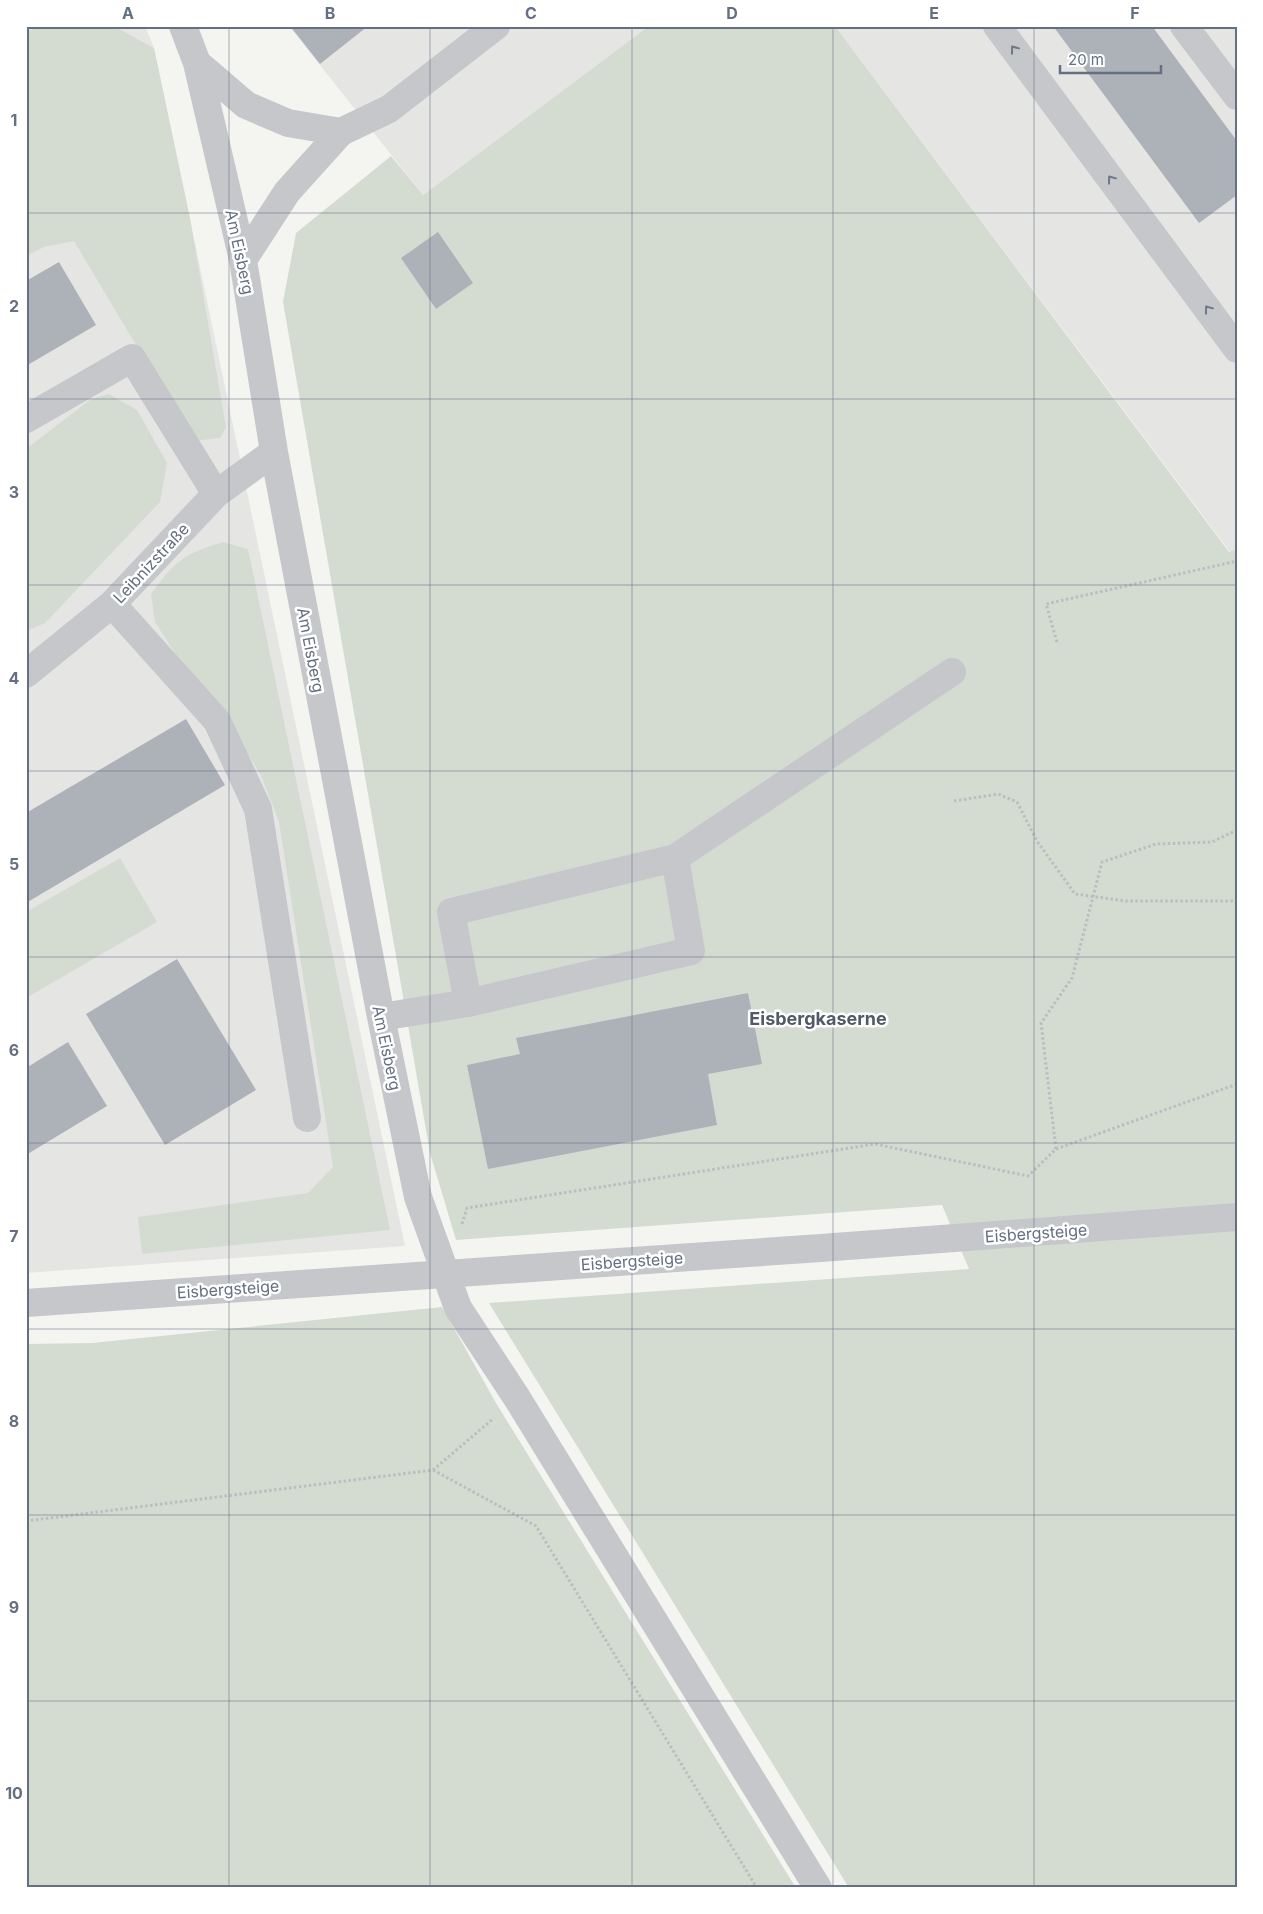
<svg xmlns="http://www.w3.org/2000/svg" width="1263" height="1914" font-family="Inter,sans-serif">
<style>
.built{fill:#e5e5e4}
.green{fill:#d4dcd2}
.building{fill:#adb2b9}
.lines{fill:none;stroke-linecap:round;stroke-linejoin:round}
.path{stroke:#bcbdc0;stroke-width:3;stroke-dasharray:2.5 2.5;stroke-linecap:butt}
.minor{stroke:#c5c7cb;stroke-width:28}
.oneway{stroke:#6e7888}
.grid{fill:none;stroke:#646f81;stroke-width:1;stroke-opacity:0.55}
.labels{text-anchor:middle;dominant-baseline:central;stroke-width:5;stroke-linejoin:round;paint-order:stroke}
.street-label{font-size:16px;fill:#646f81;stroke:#fff}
.neighbourhood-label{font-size:18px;font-weight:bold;fill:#525a67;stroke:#fff}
.neatline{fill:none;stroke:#646f81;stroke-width:2}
.grid-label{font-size:16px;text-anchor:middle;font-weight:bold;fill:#646f81}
</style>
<rect width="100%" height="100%" fill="#f4f5f1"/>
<path class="built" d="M26,26H145L154,48L405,1246L26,1273Z
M289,26H649L423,195Z
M835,26H1237V549L1230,552Z"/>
<path class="green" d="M39,26H113L154,48L190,218L226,427L220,438L193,441L74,241L44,247L26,256V32Z
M649,26H835L1229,552L1237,549V1888H849L489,1303L969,1269L942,1205L456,1240L430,1153L283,302L296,233L391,156L423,195Z
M109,394L137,410L167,463L160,502L45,623L26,631V449L91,399Z
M223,542L248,549L390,1230L142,1254L138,1217L308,1193L333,1167L279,822L261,775L214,701L182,664L155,622L151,594C175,561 183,554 223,542Z
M120,858L157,922L26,998V912Z
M442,1307L496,1403L796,1888H26V1344L92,1343Z"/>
<path class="building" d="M290,26H368L320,64Z
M1053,26H1152L1237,141V195L1199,223Z
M438,232L473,283L436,309L401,258Z
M59,262L96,325L26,366V281Z
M186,719L225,785L26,903V813Z
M177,959L256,1090L165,1145L86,1014Z
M748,993L762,1064L708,1074L717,1125L488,1169L467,1065L520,1054L516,1038Z
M68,1042L107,1106L26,1155V1068Z"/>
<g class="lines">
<path class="path" d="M1057,642L1046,604L1237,561
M954,801L998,794L1017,802L1037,841L1075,894L1126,901H1232L1237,903
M1056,1149L1237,1084
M462,1224L467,1208L875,1144L1028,1176L1056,1149L1041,1023L1072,978L1102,862L1156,844L1212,842L1237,830
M433,1470L536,1526L757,1888
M26,1521L433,1470L494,1418"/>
<path class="minor" d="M183,26L197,63L243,260L274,452L381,1017L418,1197L458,1308L517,1398L818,1888
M997,26L1237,349
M1184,26L1237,96
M197,63L246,105L288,123L341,132
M243,260L287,192L341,132L389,109L496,26
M26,419L132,358L216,494
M112,604L217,721L258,809L307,1118
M26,674L112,604L216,494L274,452
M468,1003L451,912L675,858
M381,1017L468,1003L691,951L675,858L952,672
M26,1303L821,1248L1237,1217"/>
</g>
<defs><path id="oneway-chevron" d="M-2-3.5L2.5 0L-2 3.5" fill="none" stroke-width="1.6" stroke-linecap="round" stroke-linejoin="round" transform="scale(1.25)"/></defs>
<g class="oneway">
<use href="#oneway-chevron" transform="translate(1014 49) rotate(-127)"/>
<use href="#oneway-chevron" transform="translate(1111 179) rotate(-127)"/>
<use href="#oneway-chevron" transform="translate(1208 309) rotate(-127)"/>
</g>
<path class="grid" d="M229,26V1888M430,26V1888M632,26V1888M833,26V1888M1034,26V1888M26,213H1237M26,399H1237M26,585H1237M26,771H1237M26,957H1237M26,1143H1237M26,1329H1237M26,1515H1237M26,1701H1237"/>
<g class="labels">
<g class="street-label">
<text transform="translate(240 252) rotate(78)">Am Eisberg</text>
<text transform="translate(151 563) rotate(-47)">Leibnizstraße</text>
<text transform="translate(311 650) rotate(79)">Am Eisberg</text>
<text transform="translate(387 1048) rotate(78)">Am Eisberg</text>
<text transform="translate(1036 1233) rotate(-4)">Eisbergsteige</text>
<text transform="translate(632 1261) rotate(-4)">Eisbergsteige</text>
<text transform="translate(228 1289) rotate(-4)">Eisbergsteige</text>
</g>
<g class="neighbourhood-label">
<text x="818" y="1018">Eisbergkaserne</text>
</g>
</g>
<rect width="1263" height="1914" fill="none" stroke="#ffffff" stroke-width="55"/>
<path d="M1060 65v8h101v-8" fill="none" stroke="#646f81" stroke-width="2.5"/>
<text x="1068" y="65" font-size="15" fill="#646f81" stroke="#ffffff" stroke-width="4" paint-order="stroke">20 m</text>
<rect x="28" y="28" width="1208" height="1858" class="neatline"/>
<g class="grid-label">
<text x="128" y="19">A</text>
<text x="330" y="19">B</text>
<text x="531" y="19">C</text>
<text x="732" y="19">D</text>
<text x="934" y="19">E</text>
<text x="1135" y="19">F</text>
<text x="14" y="126">1</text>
<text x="14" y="312">2</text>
<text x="14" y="498">3</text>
<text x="14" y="684">4</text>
<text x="14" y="870">5</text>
<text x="14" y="1056">6</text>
<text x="14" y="1242">7</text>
<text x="14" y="1427">8</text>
<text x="14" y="1613">9</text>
<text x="14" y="1799">10</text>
</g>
</svg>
